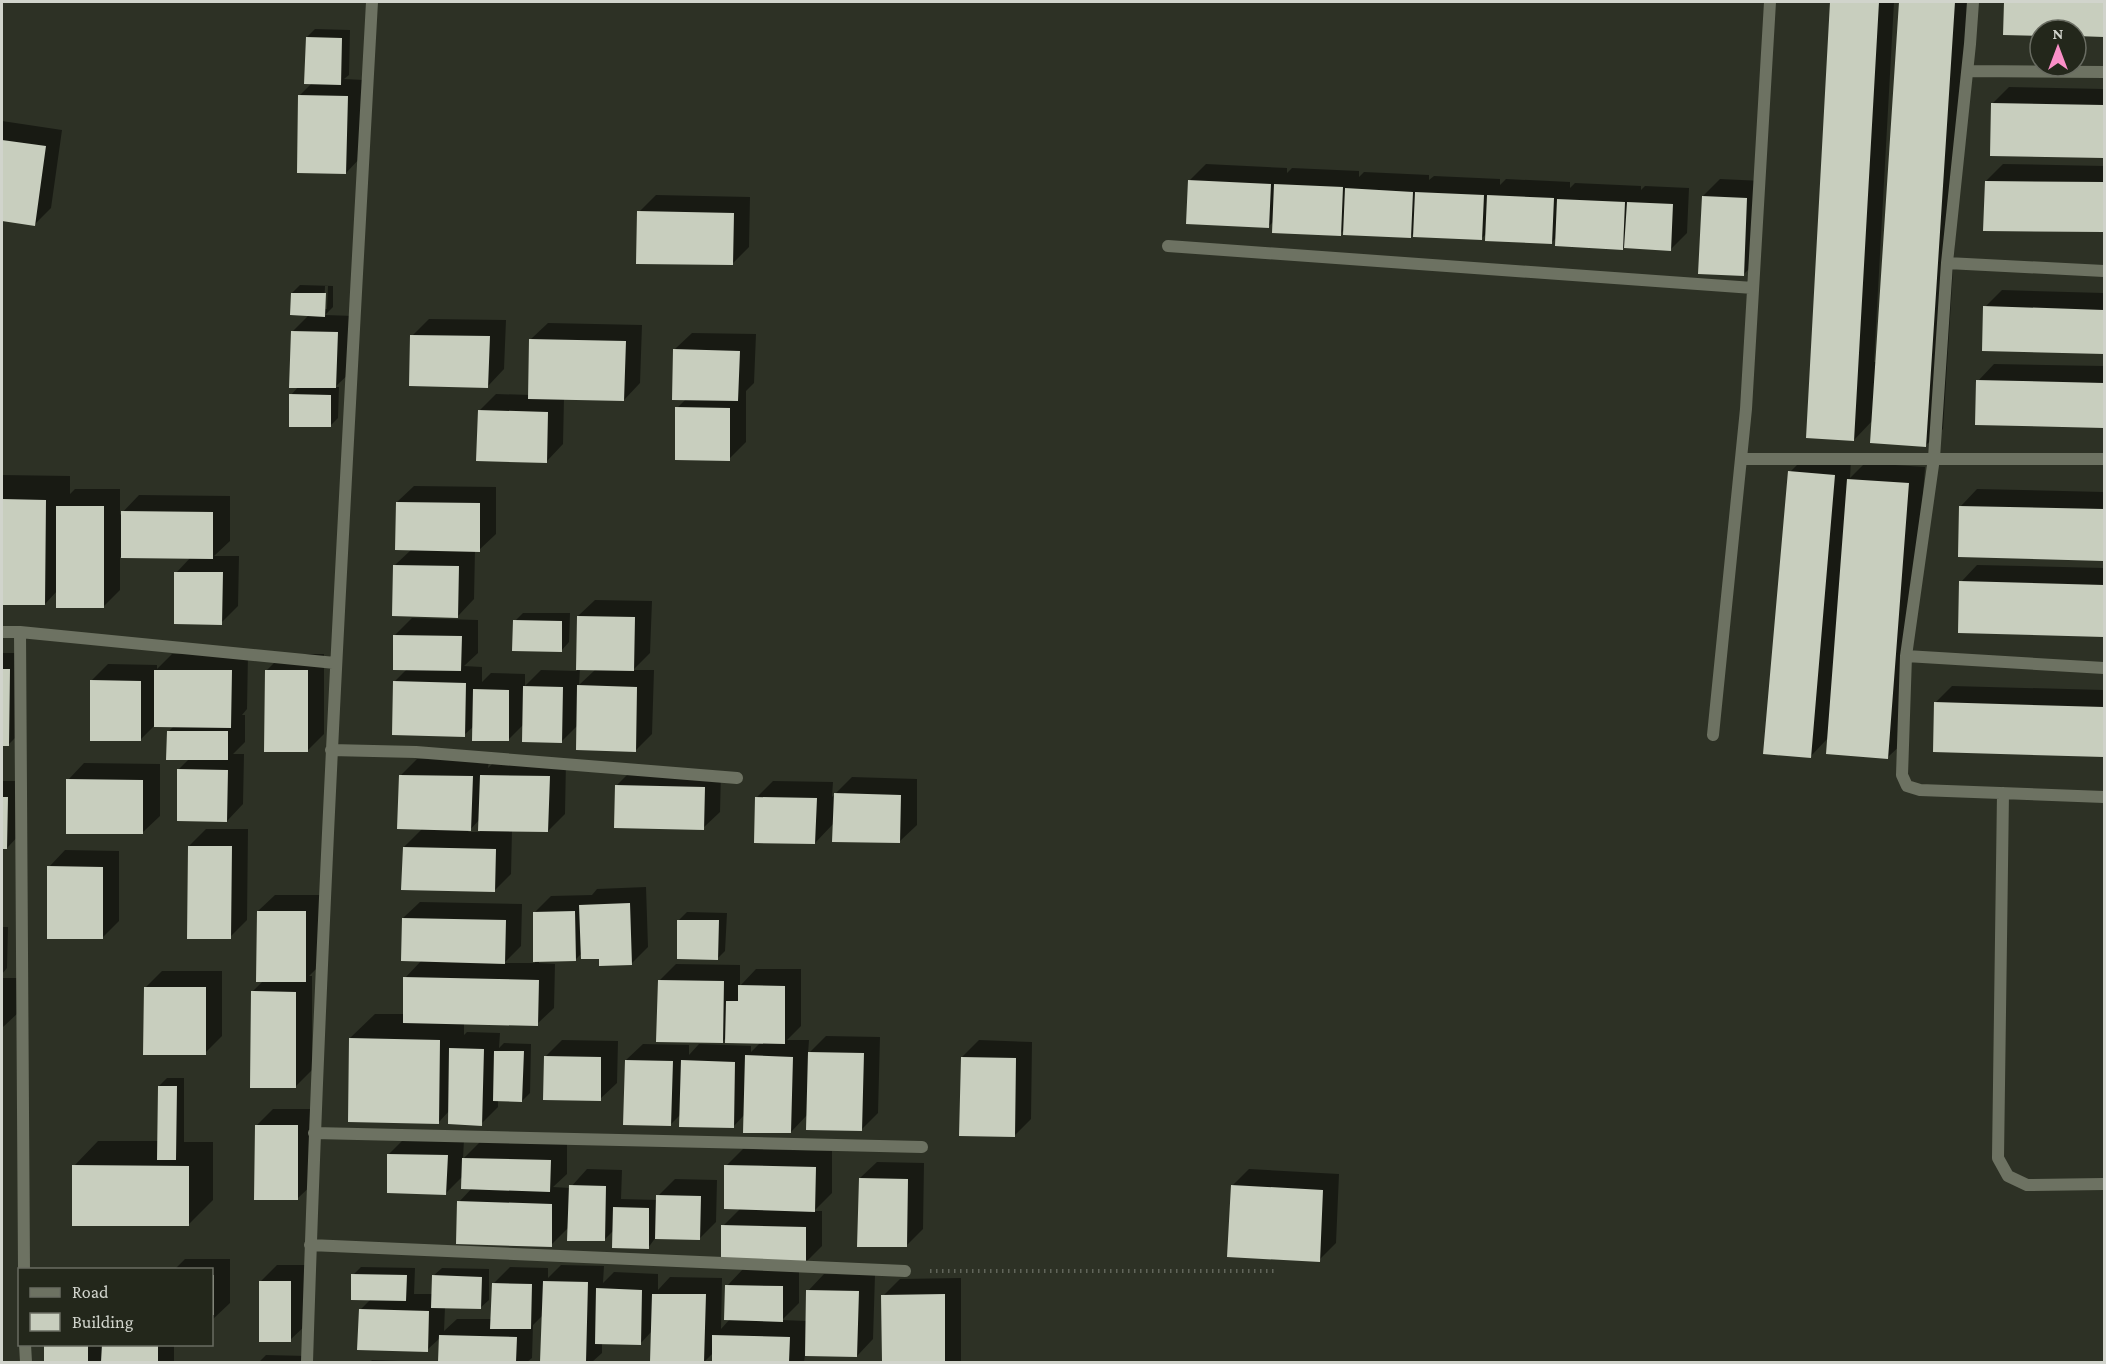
<svg xmlns="http://www.w3.org/2000/svg" width="2106" height="1364" font-family="'Crimson Pro',serif">
<style>
.shadow{fill:#0007;fill-rule:evenodd}
.building{fill:#c8cebe}
.lines{fill:none;stroke-linecap:round;stroke-linejoin:round}
.path{stroke:#61655a;stroke-width:4;stroke-dasharray:1.5 4.5;stroke-linecap:butt}
.street{stroke:#6d7262;stroke-width:12}
</style>
<rect width="100%" height="100%" fill="#2d3125"/>
<path class="shadow" d="M1831,2H1894L1874,362H1877L1900,2H1970L1943,429L1926,445L1873,420L1854,440L1808,437Z
M2005,2H2104V35L2076,34V30H2040V34L2005,33Z
M315,29L350,30L349,75L344,79L364,80L362,156L346,173L300,95L312,83L307,37Z
M2009,87L2104,89V157L1991,155L1992,104Z
M2,121L62,130L51,208L34,225L2,220Z
M1206,164L1287,168V173L1292,168L1359,171V177L1364,172L1429,175V180L1434,176L1500,179V185L1506,179L1570,182V188L1575,183L1641,186V190L1645,186L1689,188L1687,233L1671,249L1622,248L1557,237L1552,242L1487,233L1482,238L1415,232L1411,236L1345,229L1340,234L1274,221L1268,227L1189,181Z
M2003,164L2104,166V231L1985,229L1986,181Z
M1720,179L1763,181L1760,258L1743,275L1703,196Z
M656,195L750,197L749,247L732,264L639,212Z
M300,285L333,286V307L325,315L354,316L353,370L335,387H339L338,418L330,426L291,395L299,386L292,332L309,315L292,293ZM325,286H328L327,309H324Z
M2002,290L2104,293V353L1984,350L1985,307Z
M429,319L506,320L504,369L488,386L412,336Z
M548,323L642,325L640,383L624,400L564,398L563,444L547,461L479,411L496,394L530,395L531,339Z
M692,333L756,334L754,383L746,391V442L729,459L677,408L686,399L675,349Z
M1994,364L2104,366V426L1976,423L1978,381Z
M1807,455L1851,459L1850,478L1865,463L1925,467L1905,741L1888,757L1828,738L1810,757L1790,472Z
M2,475L70,476V494L75,489H120V515L139,495L230,496V541L214,556H239L238,606L221,623L176,573L191,557H120V590L103,607L58,590L45,604H2Z
M414,486L496,487V534L479,550H475L474,599L458,616L395,565L412,549L397,502Z
M1977,489L2104,492V559L1959,556L1961,506Z
M1977,565L2104,568V635L1959,632L1961,582Z
M595,600L652,601L650,653L633,670H654L652,734L636,750L578,725L562,741L524,724L508,740L474,726L464,735L395,681L408,668L395,635L412,618L478,620V653L464,666L482,667V682L491,673L525,674V686L541,670L577,671L578,616ZM580,668L596,669L579,685Z
M523,613H570L569,642L561,651L515,621Z
M2,653H26L25,728L9,744H2Z
M172,654H248L247,709L242,715H245V742L233,754H244L243,804L227,821L178,770L190,758L168,732L174,726H154L140,740L91,681L108,664L157,665V669Z
M283,654H324V734L308,750L267,670Z
M1952,686L2104,690V755L1934,751L1935,703Z
M498,758L566,760L565,814L548,831L512,830L511,874L494,891L404,847L423,828L400,776L417,759L489,760L488,768ZM480,819V832H468Z
M84,763L160,764V816L143,832L68,780Z
M633,769L721,771L720,812L703,828L616,786Z
M852,777L917,779V825L900,841L834,823L815,843L757,797L773,781L833,782L832,797Z
M2,781H24L23,831L7,848H2Z
M206,829H248L247,920L230,937L189,846Z
M65,850L119,851V921L102,938L49,867Z
M646,887L648,947L631,964L582,953L575,960H539V963L555,964L554,1008L537,1024L464,1023V1035L467,1032L500,1033L499,1048L504,1043L531,1044L530,1093L522,1101L498,1100V1107L481,1124L449,1111L438,1123L350,1038L375,1014H404L405,978L422,960L403,918L420,902L522,904L521,946L504,963H535L534,913L551,896L592,895L597,889Z
M275,895H322V963L309,976H312V1070L295,1087L252,992L264,980L258,911Z
M687,912L727,913L725,951L717,959L679,920Z
M2,927H8L7,968L2,974Z
M676,964L740,965V986L756,969H801V1026L787,1040H809L808,1054L826,1036L880,1037L878,1113L861,1130L808,1114L791,1132L745,1114L733,1127L681,1114L671,1124L626,1060L643,1044L689,1045V1055L699,1044L751,1046V1052L761,1042L727,1037L723,1041L659,981Z
M162,971H222V1036L205,1053L146,987Z
M2,978H18V1013L3,1027V1068L2,1069Z
M562,1040L618,1041L617,1083L600,1099L545,1057Z
M979,1040L1032,1042L1031,1119L1014,1136L962,1057Z
M167,1078H184V1142H213V1200L189,1224L74,1166L98,1141H159V1086Z
M273,1109H315V1182L298,1198L256,1126Z
M406,1137L464,1139L463,1159L480,1142L567,1144V1174L553,1187L570,1188L587,1169L622,1170L621,1199L658,1200V1196L675,1179L717,1180L716,1222L699,1239L656,1237L648,1248L614,1230L604,1240L569,1227L551,1245L459,1202L472,1188L463,1176L446,1193L389,1154Z
M743,1149L832,1151V1193L814,1211H822V1246L805,1263L723,1226L741,1208L726,1166Z
M877,1162L924,1163L923,1229L906,1246L860,1178Z
M1249,1169L1339,1174L1336,1243L1319,1260L1232,1186Z
M185,1259H230V1303L213,1319L212,1270H174Z
M277,1265H307V1324L290,1340L260,1282Z
M561,1265L604,1266L603,1283L614,1272L658,1274V1290L670,1277L722,1278L721,1329L730,1319L727,1286L743,1269L799,1270V1303L782,1320L807,1321L808,1291L824,1274L875,1275L873,1339L857,1356L805,1355L804,1362H713V1353L704,1362L651,1361L652,1331L640,1344L602,1343V1353L592,1362H542L543,1315L533,1325L532,1358L527,1362H439L440,1338L427,1350L360,1310L371,1299L353,1275L361,1267L415,1268L414,1294H433V1276L442,1268L489,1269V1300L480,1308L445,1307L444,1331L457,1319H492L493,1284L510,1267L548,1268V1278Z
M961,1278V1362H883V1296L900,1279Z
M45,1344H174V1362H45Z
M266,1355L307,1356V1362H259Z
M372,1360L428,1362H370Z"/>
<path class="building" d="M1830,2H1879L1854,441L1806,438Z
M1899,2H1955L1926,447L1870,443Z
M2004,2H2104V37L2076,36V30H2040V36L2003,35Z
M306,37L342,38L341,85L304,84Z
M298,95L348,96L346,174L297,173Z
M1991,103L2104,105V158L1990,156Z
M2,140L46,146L35,226L2,221Z
M1188,180L1271,184L1269,228L1186,224Z
M1985,181L2104,182V232L1983,231Z
M1274,184L1343,187L1341,236L1272,233Z
M1345,188L1413,192L1411,238L1343,235Z
M1415,192L1484,195L1482,240L1413,237Z
M1487,195L1554,198L1552,244L1485,241Z
M1702,196L1747,198L1744,276L1698,274Z
M1557,199L1625,202L1623,250L1555,246Z
M1627,202L1673,204L1671,251L1624,248Z
M637,211L734,213L733,265L636,264Z
M291,293H326L325,317L290,315Z
M1983,306L2104,310V354L1982,351Z
M291,331L338,332L336,388H289Z
M410,335L490,336L488,388L409,386Z
M529,339L626,341L624,401L528,399Z
M673,349L740,351L738,401L672,400Z
M1976,380L2104,383V428L1975,425Z
M289,394L331,395V427H289Z
M675,407L730,408V461L675,460Z
M478,410L548,412L547,463L476,461Z
M1788,471L1835,475L1811,758L1763,754Z
M1847,479L1909,483L1888,759L1826,754Z
M2,499L46,500L45,605H2Z
M396,502L480,503V552L395,550Z
M56,506H104V608H56Z
M1959,506L2104,509V561L1958,557Z
M121,511L213,512V559L121,558Z
M393,565L459,566L458,618L392,616Z
M174,572H223L222,625L174,624Z
M1959,581L2104,585V637L1958,633Z
M577,616L635,617L634,671L576,670Z
M513,620L562,621V652L512,651Z
M393,635L462,636L461,671L393,670Z
M2,669H10L9,746H2Z
M154,670H232L231,728L154,727Z
M265,670H308V752H264Z
M90,680L141,681V741H90Z
M393,681L466,683L465,737L392,735Z
M577,685L637,687L636,752L576,750Z
M523,686L563,687L562,743L522,742Z
M473,689L509,690V741H472Z
M1934,702L2104,707V757L1933,752Z
M167,731H228V760H166Z
M177,769L228,770L227,822L177,821Z
M399,775L473,776L471,831L397,829Z
M480,775L550,776L548,832L478,831Z
M66,779L143,780V834H66Z
M615,785L705,787L704,830L614,828Z
M834,793L901,795L900,843L832,842Z
M2,797H8L7,849H2Z
M755,797L817,798L815,844L754,843Z
M188,846H232L231,939H187Z
M403,847L496,849L495,892L401,890Z
M47,866L103,867V939H47Z
M630,903L632,965L599,966V959H581L579,905Z
M257,911H306V982H256Z
M575,911L576,961L533,962V912Z
M402,918L506,920L505,964L401,961Z
M677,920H719L718,960L677,959Z
M403,977L539,980L538,1026L403,1023Z
M658,980L724,981L723,1043L656,1042Z
M738,985L785,986V1044L725,1043L726,1001H738Z
M144,987H206V1055H143Z
M251,991L296,992V1088H250Z
M349,1038L440,1040L439,1124L348,1122Z
M449,1048L484,1049L482,1126L448,1124Z
M494,1051H524L522,1102L493,1101Z
M808,1052L864,1053L862,1131L806,1130Z
M745,1055L793,1057L791,1133H743Z
M544,1056L601,1057V1101L543,1100Z
M961,1057L1016,1058L1015,1137L959,1136Z
M625,1060L673,1061L671,1126L623,1125Z
M681,1060L735,1062L734,1128L679,1127Z
M158,1086H177L176,1160H157Z
M255,1125H298V1200H254Z
M387,1154L448,1155L446,1195L387,1193Z
M462,1158L551,1160L550,1192L461,1189Z
M72,1165L189,1166V1226H72Z
M724,1165L816,1167L815,1212L724,1209Z
M859,1178L908,1179L907,1247H857Z
M569,1185L606,1186L605,1241H567Z
M1231,1185L1323,1190L1320,1262L1227,1257Z
M656,1195L701,1196L700,1240L655,1239Z
M457,1201L552,1204V1247L456,1244Z
M613,1207L649,1208V1249L612,1248Z
M721,1225L806,1227V1264L721,1262Z
M351,1274L407,1275L406,1301L351,1300Z
M212,1275H214V1315H212Z
M432,1275L482,1277L481,1309L431,1308Z
M259,1281H291V1342H259Z
M543,1281L588,1282L586,1362H540Z
M492,1283L532,1284L531,1329H490Z
M725,1285L783,1286V1322L724,1320Z
M596,1288L642,1290L641,1345L595,1344Z
M806,1290L859,1291L857,1357L805,1356Z
M652,1294H706L704,1362H650Z
M945,1294V1362H882L881,1295Z
M359,1309L429,1311L428,1352L357,1350Z
M439,1335L517,1337L516,1362H438Z
M712,1335L790,1337L789,1362H712Z
M44,1344H88V1362H44Z
M102,1344H158V1362H101Z"/>
<g class="lines">
<path class="path" d="M930,1271H1276"/>
<path class="street" d="M1973,2L1970,44L1947,263L1934,458L1906,656L1902,775L1907,786L1920,790L2104,797
M1968,71L2104,72
M1168,246L1753,288
M1947,263L2104,271
M1741,459H2104
M2,632H20L335,663
M20,632L24,1270
M1906,656L2104,668
M1713,735L1746,409L1770,2
M331,750L416,752L737,778
M2003,793L1998,1158L2008,1176L2027,1185L2104,1184
M314,1133L922,1147
M310,1245L905,1271
M25,1344L26,1362
M307,1362C321,908 347,455 372,2"/>
</g>
<rect width="2106" height="1364" fill="none" stroke="#d1d4cc" stroke-width="6"/>
<rect x="18" y="1268" width="195" height="78" fill="#23271b" stroke="#696c62" stroke-width="1.5"/>
<rect x="30" y="1288" width="30" height="9" fill="#6d7262" stroke="#696c62" stroke-width="1.5"/>
<text x="72" y="1298" font-size="18" fill="#d1d4cc">Road</text>
<rect x="30" y="1313" width="30" height="18" fill="#c8cebe" stroke="#696c62" stroke-width="1.5"/>
<text x="72" y="1328" font-size="18" fill="#d1d4cc">Building</text>
<g transform="translate(2058 48)"><circle r="28" fill="#23271b" stroke="#696c62" stroke-width="1.5"/>
<path d="M0-4.5L10 22L0 15L-10 22Z" fill="#fa8fc8"/>
<text y="-9" font-size="16" font-weight="bold" text-anchor="middle" fill="#d1d4cc">N</text>
</g>
</svg>
